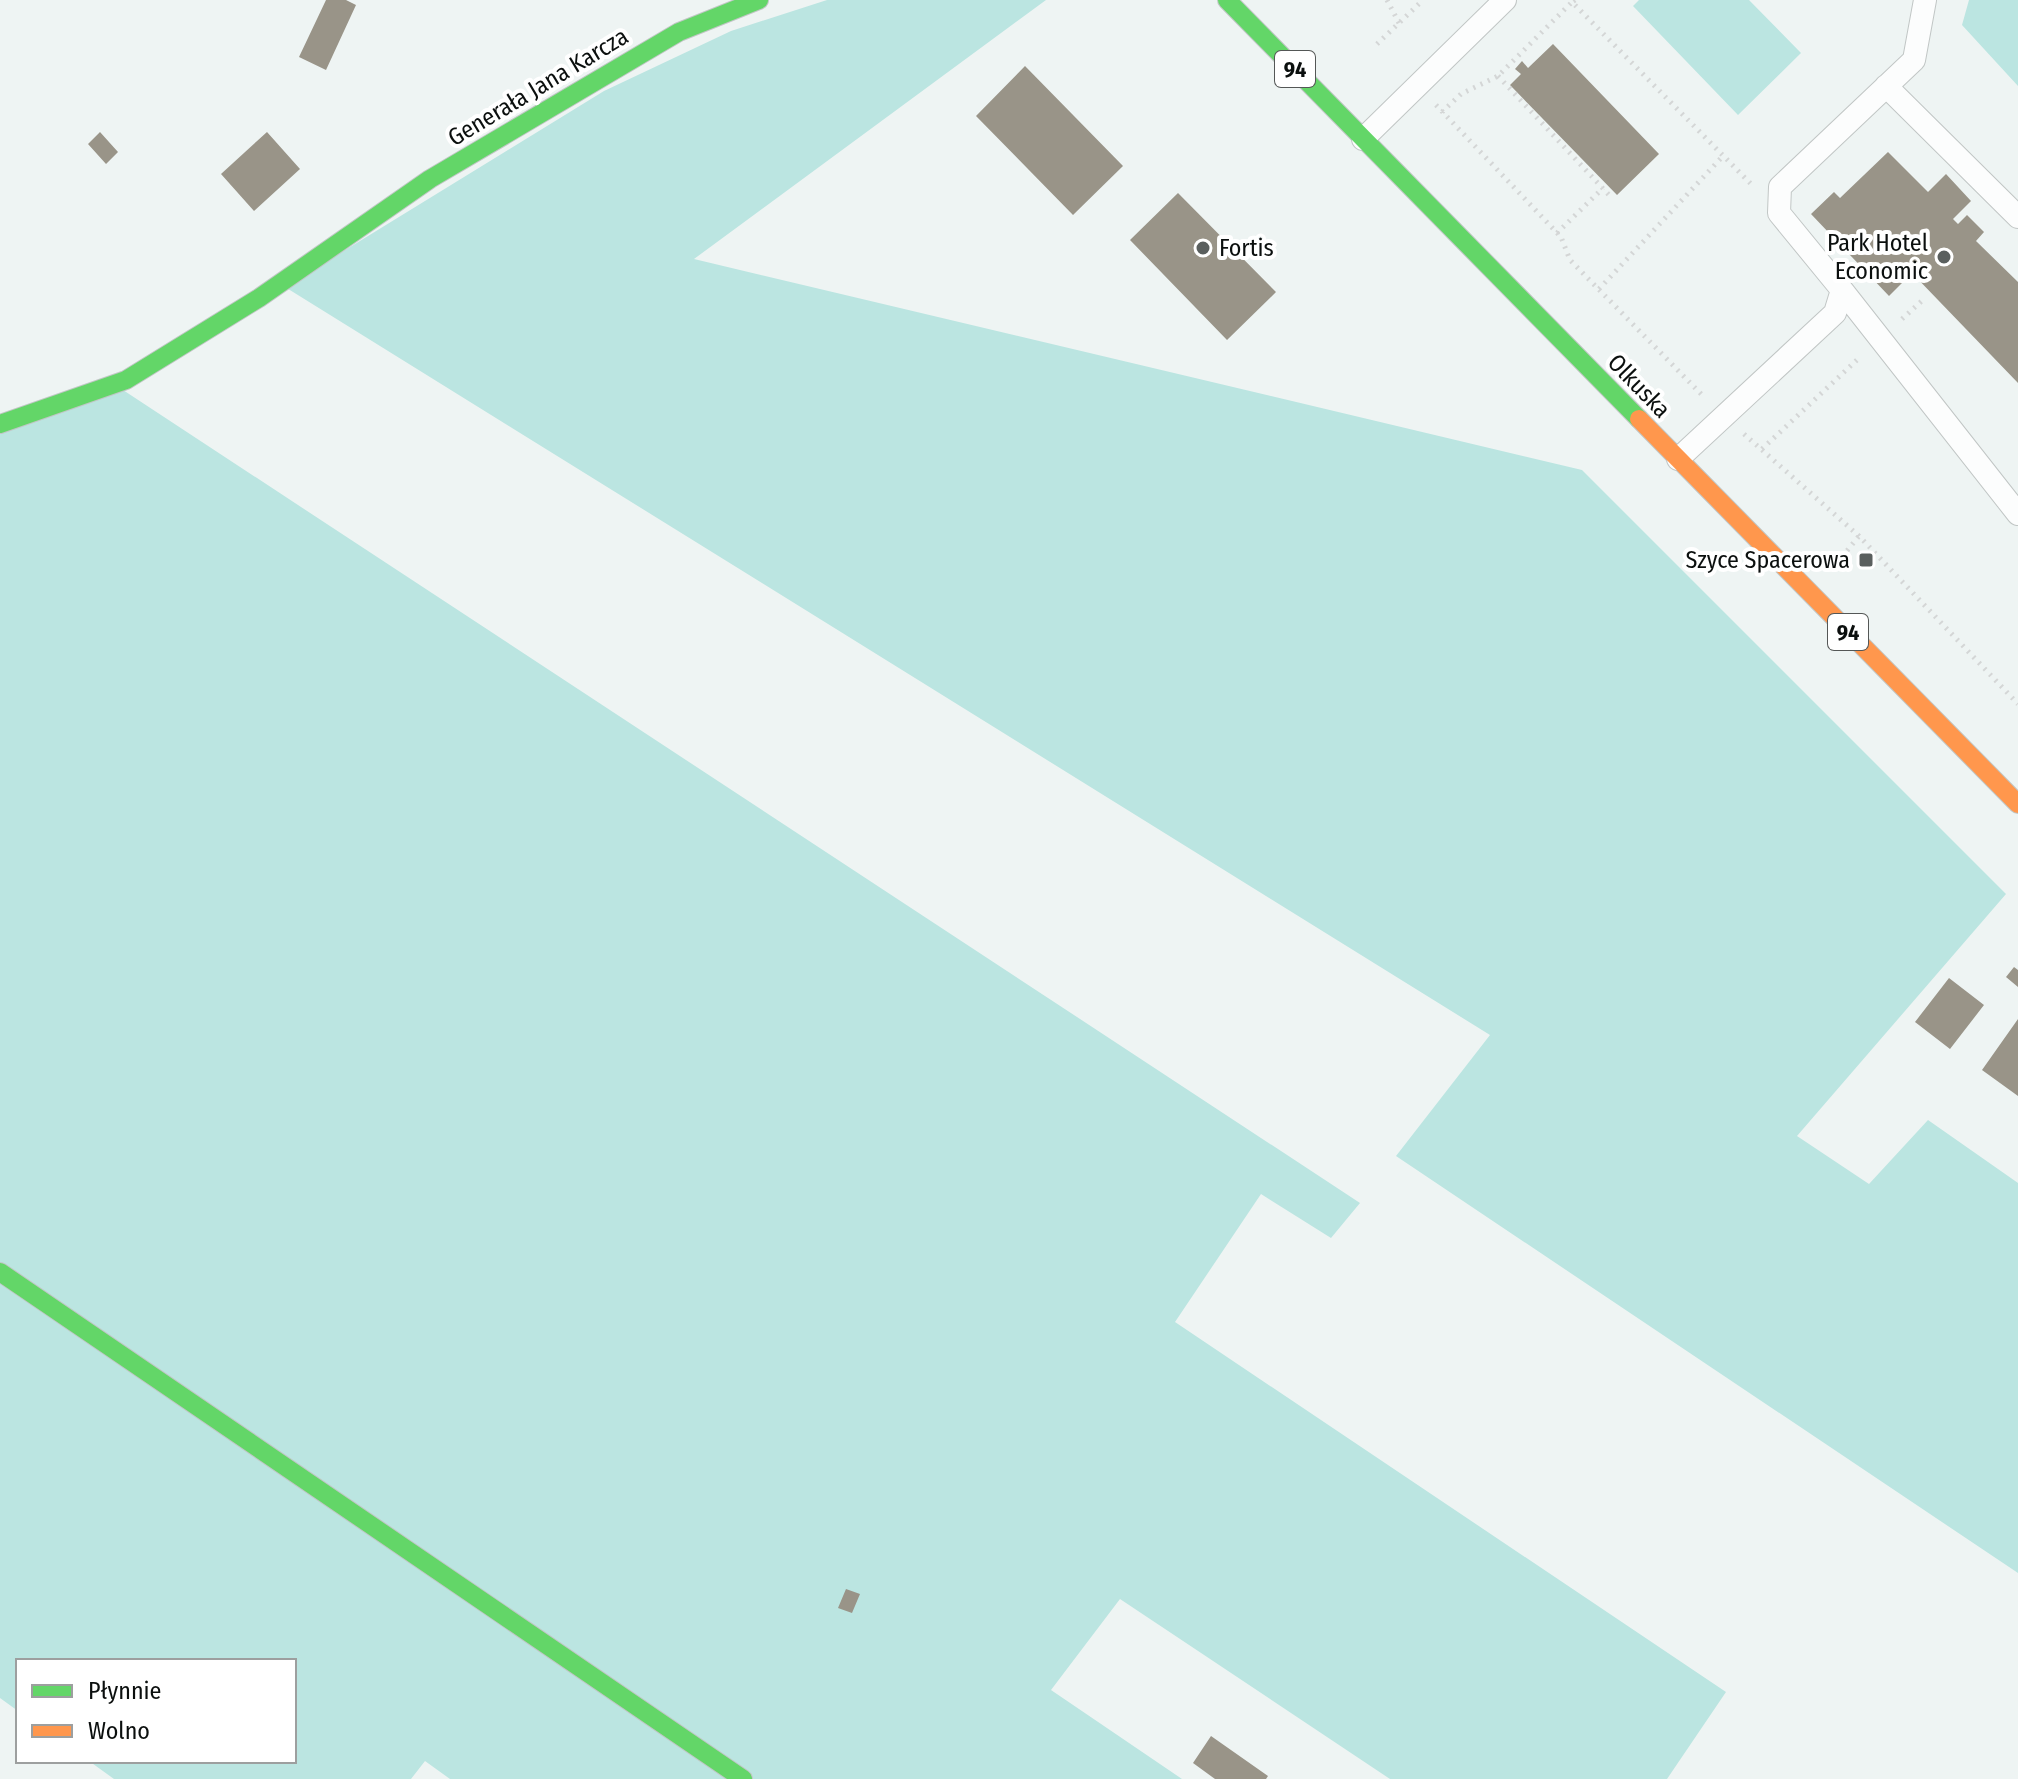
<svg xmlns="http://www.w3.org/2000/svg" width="2018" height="1779" font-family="'Fira Sans Condensed',sans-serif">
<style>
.green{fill:#bbe5e1}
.building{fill:#999488}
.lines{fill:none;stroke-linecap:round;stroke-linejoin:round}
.lane-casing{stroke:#c1c6c5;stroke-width:24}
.fast-casing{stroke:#c1c6c5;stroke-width:20}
.slow-casing{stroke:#c1c6c5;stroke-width:20}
.path{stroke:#d4d6d6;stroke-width:5;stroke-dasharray:2 6;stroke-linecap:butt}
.lane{stroke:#fcfdfd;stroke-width:22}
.fast{stroke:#63d668;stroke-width:18}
.slow{stroke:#ff974d;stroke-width:18}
.poi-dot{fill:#5a5f5e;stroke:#fff;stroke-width:3}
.labels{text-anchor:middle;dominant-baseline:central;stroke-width:8;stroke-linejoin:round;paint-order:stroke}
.shield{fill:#fff;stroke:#545756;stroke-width:2}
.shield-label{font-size:22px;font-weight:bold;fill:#0b0f0e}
.street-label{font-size:24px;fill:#0b0f0e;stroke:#fff}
.poi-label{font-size:24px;fill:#0b0f0e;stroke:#fff;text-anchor:end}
</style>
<rect width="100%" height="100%" fill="#eef4f3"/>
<path class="green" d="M827,0H1046L694,259L1582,470L2006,894L1797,1136L1869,1184L1928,1120L2018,1183V1573L1396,1156L1490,1035L285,287L604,91L731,31Z
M1639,0H1749L1801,53L1738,115L1633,6Z
M1969,0H2018V86L1962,25Z
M123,390L1360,1203L1331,1238L1261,1194L1175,1322L1726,1692L1667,1779H1390L1120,1599L1051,1690L1182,1779H450L425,1761L411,1779H114L89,1761H294V1661H18V1711L0,1698V433Z"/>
<path class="building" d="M326,0H346L356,5L326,70L299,57Z
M1553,44L1659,154L1617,195L1510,85L1521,74L1515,69L1522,61L1528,68Z
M1025,66L1123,166L1073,215L976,116Z
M100,132L118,152L106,164L88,144Z
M267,132L300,169L254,211L221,174Z
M1888,152L1928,192L1946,174L1971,201L1953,219L1958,224L1967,215L1984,232L1976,241L2018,282V383L1912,273L1889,296L1811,214L1834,192L1840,198Z
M1178,193L1276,292L1227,340L1130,240Z
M2014,967L2018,970V987L2006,977Z
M1949,978L1984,1005L1950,1049L1915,1022Z
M2018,1019V1096L1982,1070Z
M846,1589L860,1594L852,1613L838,1608Z
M1211,1736L1268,1776L1266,1779H1215L1193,1763Z"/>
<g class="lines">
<defs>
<path id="lane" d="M1886,86L2018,217
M1363,139L1505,0
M1842,290L2018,514
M1678,459L1835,313L1842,290L1779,213L1780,187L1914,60L1925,0"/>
<path id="fast" d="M1227,0L1639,419
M0,424L126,380L259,298L430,179L679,32L759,0
M0,1272L743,1779"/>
<path id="slow" d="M1639,419L2018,804"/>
</defs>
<use href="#lane" class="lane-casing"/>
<use href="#fast" class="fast-casing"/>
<use href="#slow" class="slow-casing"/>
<path class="path" d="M1387,0L1399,23
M1575,0L1572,2L1753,186
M1377,44L1423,0
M1498,76L1610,196
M1436,105L1561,237L1570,260L1704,397
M1442,112L1461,94L1498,76L1572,2
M1557,233L1603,188
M1599,289L1723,156
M1902,319L1925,298
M1744,434L1859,536L2018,704
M1762,449L1859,358
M1837,563L1859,536"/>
<use href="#lane" class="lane"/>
<use href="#fast" class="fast"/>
<use href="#slow" class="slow"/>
</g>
<g class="poi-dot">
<circle cx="1203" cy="248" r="8"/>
<circle cx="1944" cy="257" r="8"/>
<rect x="1858" y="552" width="16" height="16" rx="4"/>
</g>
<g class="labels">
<g class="shield">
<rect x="1275" y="51" width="40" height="36" rx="6"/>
<rect x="1828" y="614" width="40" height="36" rx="6"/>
</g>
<g class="shield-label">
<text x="1295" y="69">94</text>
<text x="1848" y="632">94</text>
</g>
<g class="street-label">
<text transform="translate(538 87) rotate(-31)">Generała Jana Karcza</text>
<text transform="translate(1639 386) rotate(46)">Olkuska</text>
</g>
<g class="poi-label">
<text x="1928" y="243">Park Hotel<tspan x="1928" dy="28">Economic</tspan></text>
<text x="1219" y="248" text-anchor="start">Fortis</text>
<text x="1850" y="560">Szyce Spacerowa</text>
</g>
</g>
<rect x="16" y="1659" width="280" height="104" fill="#ffffff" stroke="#9d9f9f" stroke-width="2"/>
<rect x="32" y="1685" width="40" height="12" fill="#63d668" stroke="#9d9f9f" stroke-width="2"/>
<text x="88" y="1699" font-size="24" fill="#0b0f0e">Płynnie</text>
<rect x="32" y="1725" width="40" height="12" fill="#ff974d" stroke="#9d9f9f" stroke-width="2"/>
<text x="88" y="1739" font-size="24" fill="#0b0f0e">Wolno</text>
</svg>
